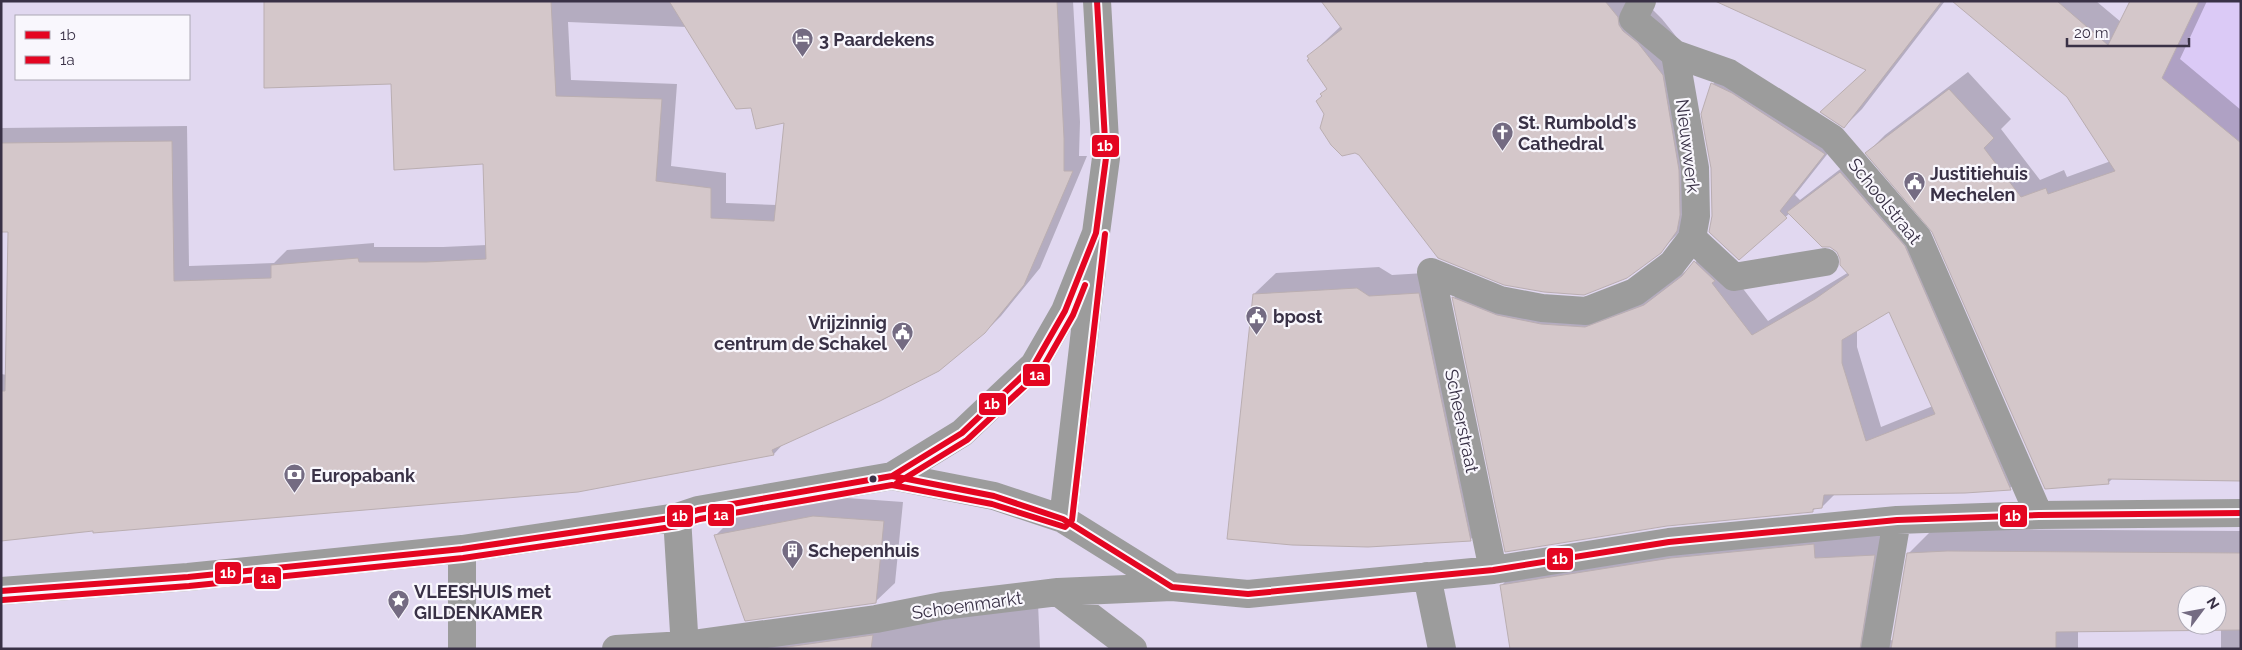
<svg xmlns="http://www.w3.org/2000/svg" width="2242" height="650" font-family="Raleway,sans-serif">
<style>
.built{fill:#dbcaf6}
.shadow{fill:#0003;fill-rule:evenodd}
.building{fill:#d4c7ca;stroke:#baaeb1;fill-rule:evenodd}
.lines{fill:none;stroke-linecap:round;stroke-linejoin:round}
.minor{stroke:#9c9c9c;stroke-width:28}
.bus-1-casing{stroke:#f9f7fd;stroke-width:10}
.bus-2-casing{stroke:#f9f7fd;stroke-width:10}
.bus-1{stroke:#e40521;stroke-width:6}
.bus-2{stroke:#e40521;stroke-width:6}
.bus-dot{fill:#393146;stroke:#f9f7fd;stroke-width:2}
.labels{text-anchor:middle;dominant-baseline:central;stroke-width:4.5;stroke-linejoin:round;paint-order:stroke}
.poi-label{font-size:18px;font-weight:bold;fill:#393146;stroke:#f9f7fd;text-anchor:start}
.street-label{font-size:18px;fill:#393146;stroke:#f9f7fd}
.line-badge{stroke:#f9f7fd;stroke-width:2}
.badge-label{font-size:14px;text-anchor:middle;font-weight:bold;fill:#fff}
</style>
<rect width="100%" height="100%" fill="#e1d8f0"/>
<path class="built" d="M2130,1H2241V143L2115,171L2067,97L2108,45Z"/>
<path class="shadow" d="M265,1H1073L1080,122L1079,156H1087L1040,268L1001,316L985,332L784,443L774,454L1,540V374L7,375L10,230H1V128L187,126L189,266L274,263L287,250L374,243V247H443L487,245L485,163L392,83ZM568,22L687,27L752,107L785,121L777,205L726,203V173L671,166L677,84L571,80Z
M1322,1H1644L1662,19L1687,50L1685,226L1660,252L1360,154L1325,114L1322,94L1328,88L1309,56L1341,26Z
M1718,1H1945L1862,109L1844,127L1822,112L1867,69Z
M1954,1H2096L2121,22L2132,1H2207L2180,59L2241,110V481L2113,478L2108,483L1933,231L1867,153L1885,135L1968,72L2011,119L2001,129L2040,180L2064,170L2067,177L2111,161L2068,96Z
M1728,68L1840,138L1795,195L1800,200L1856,157L1920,231L2026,473L2010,488L1835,494L1822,507L1816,508L1812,511L1454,298L1469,283L1557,308L1661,289L1691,267L1710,246L1768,321L1849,272L1838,251L1790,213L1739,259L1713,216V84ZM1890,311L1933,406L1881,427L1857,347V330Z
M1379,267L1392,275L1441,272L1492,518L1470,540L1254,294L1276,273Z
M833,497L903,502L895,583L875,602L716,535L735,516Z
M1970,529L2241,531V649H2221V629L2078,631V649H1513L1502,585L1524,562L1897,533L1887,638L1893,641L1908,554L1931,531ZM2187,595H2217V625H2187Z
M1038,603L1040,649H760L773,636Z"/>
<path class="building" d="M264,1H551L556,96L662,99L656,181L711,188V218L774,221L784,123L756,129L751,108L736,109L669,1H1057L1064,138V171H1073L1024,285L985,333L939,371L880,401L772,450L774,455L578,492L93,533V531L1,541V391H5L8,232H1V143L172,141L174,281L271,278V265L358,258L359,262H426L486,259L483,164L394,170L391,84L264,88Z
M1321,1H1605L1618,17L1619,25L1623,31L1638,43L1663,75L1679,170L1680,215L1677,231L1661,253L1627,278L1584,295L1544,292L1504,285L1438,258L1359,155L1355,153L1342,156L1331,145L1320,128L1324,114L1316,101L1322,96L1320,94L1327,89L1307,60L1309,59L1307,56L1342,29Z
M1715,1H1942L1844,128L1820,112L1866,70Z
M1952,1H2057L2108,45L2130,1H2199L2162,78L2241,143V481L2108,479L2109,484L2045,489L1932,232L1865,153L1949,89L1994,138L1984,148L2021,197L2046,188L2048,194L2115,171L2067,97Z
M1711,83L1732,93L1825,154L1780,211L1787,218L1739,260L1709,232L1712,216L1711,168L1701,114Z
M1840,172L1905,246L2011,490L1965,493L1824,495L1822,508L1813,509V512L1667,526L1505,552L1452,297L1497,315L1541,324L1585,327L1644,305L1682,276L1694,261L1715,281L1712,283L1752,335L1815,299L1849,275L1840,265V259L1837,252L1830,247H1822L1787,212ZM1889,312L1935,414L1866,441L1842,363V340Z
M1357,288L1369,296L1419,293L1471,541L1368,547L1292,545L1227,539L1253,294Z
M813,516L884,521L876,603L745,621L714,535Z
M1814,544L1815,558L1875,555L1860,649H1510L1500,585L1671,558Z
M1947,551L2241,553V630L2056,632V649H1891L1907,553ZM2187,595H2217V625H2187Z
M873,635L871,649H773Z"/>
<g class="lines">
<path class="minor" d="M1642,1L1633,19L1675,54L1729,73L1832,138L1918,238L2039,515
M1692,238L1734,277L1825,262
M1431,272L1500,300L1542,308L1586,311L1635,292L1672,264L1692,238L1696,216L1695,168L1675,54
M1431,272L1493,570
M892,476L962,433L1034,365L1065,311L1096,233L1106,158L1097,1
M677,517L685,649
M1063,519L1092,270
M1427,576L1442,649
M1,591L188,577L462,549L677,517L698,510L892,476L994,496L1063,519L1172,587
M1058,592L1133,649
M462,649V549
M616,649L685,645L876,619L942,606L1058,592L1172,587L1248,594L1493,570L1669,542L1897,520L2039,515L2241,513
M1875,649L1897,520"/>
<defs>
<path id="bus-1" d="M871,480L892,476L962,433L1034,365L1065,311L1096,233L1106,158L1097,1
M1,591L188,577L462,549L677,517L698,510L892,476L994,496L1063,519L1172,587L1248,594L1493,570L1669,542L1897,520L2039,515L2241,513"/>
<path id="bus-2" d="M897,483L967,440L1041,371L1073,315L1085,285
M2,600L189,586L463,558L678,526L700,519L892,485L992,504L1065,527L1072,520L1105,234"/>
</defs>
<use href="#bus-1" class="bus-1-casing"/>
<use href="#bus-2" class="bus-2-casing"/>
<use href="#bus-1" class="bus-1"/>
<use href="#bus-2" class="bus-2"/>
</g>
<defs>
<symbol id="hotel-pin" viewBox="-11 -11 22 30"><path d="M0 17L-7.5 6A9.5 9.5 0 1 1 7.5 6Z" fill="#746b82" stroke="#f9f7fd"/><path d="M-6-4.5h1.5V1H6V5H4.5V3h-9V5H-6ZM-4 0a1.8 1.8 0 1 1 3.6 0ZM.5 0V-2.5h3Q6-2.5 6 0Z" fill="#fff"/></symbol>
<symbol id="church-pin" viewBox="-11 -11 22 30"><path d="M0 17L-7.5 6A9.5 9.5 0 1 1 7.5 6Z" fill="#746b82" stroke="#f9f7fd"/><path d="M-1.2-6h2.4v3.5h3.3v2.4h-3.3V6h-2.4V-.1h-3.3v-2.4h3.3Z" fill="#fff"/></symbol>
<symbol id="civic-pin" viewBox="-11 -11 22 30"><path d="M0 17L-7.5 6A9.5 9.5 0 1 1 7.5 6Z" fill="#746b82" stroke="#f9f7fd"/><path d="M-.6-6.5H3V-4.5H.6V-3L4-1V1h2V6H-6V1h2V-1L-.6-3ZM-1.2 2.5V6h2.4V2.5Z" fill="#fff"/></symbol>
<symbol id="bank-pin" viewBox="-11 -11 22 30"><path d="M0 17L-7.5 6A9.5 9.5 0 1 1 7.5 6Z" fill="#746b82" stroke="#f9f7fd"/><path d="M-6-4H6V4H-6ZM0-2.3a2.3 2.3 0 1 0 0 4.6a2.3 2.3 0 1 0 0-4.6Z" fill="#fff"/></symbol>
<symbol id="building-pin" viewBox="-11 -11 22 30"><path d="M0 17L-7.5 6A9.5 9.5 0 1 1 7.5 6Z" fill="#746b82" stroke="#f9f7fd"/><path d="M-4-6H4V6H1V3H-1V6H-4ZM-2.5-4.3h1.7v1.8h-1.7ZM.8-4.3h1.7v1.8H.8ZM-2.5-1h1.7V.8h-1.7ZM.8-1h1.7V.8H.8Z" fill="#fff"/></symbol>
<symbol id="sight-pin" viewBox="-11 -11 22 30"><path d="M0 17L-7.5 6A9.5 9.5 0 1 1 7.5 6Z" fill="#746b82" stroke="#f9f7fd"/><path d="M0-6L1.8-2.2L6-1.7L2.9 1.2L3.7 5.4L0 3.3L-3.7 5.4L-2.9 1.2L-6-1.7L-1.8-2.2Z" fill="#fff"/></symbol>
</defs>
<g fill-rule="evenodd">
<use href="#hotel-pin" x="790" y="26" width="25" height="34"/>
<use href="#church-pin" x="1490" y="120" width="25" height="34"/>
<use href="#civic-pin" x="1902" y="170" width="25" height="34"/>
<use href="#civic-pin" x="1244" y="304" width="25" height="34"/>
<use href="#civic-pin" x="890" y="320" width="25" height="34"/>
<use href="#bank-pin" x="282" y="462" width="25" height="34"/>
<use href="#building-pin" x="780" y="538" width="25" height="34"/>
<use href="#sight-pin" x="386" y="588" width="25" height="34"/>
</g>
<circle class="bus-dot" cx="873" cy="479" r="4.5"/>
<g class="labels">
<g class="poi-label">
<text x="819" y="39">3 Paardekens</text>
<text x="1518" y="122">St. Rumbold's<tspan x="1518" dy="21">Cathedral</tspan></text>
<text x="1930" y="173">Justitiehuis<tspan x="1930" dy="21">Mechelen</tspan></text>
<text x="1273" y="316">bpost</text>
<text x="887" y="322" text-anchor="end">Vrijzinnig<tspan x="887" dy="21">centrum de Schakel</tspan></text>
<text x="311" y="475">Europabank</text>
<text x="808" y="550">Schepenhuis</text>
<text x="414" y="591">VLEESHUIS met<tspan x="414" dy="21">GILDENKAMER</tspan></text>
</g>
<g class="street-label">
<text transform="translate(1688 146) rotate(83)">Nieuwwerk</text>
<text transform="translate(1885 201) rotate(51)">Schoolstraat</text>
<text transform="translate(1462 421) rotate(78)">Scheerstraat</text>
<text transform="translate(967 605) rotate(-8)">Schoenmarkt</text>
</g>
</g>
<g class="line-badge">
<rect x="1091" y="134" width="29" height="24" rx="5" fill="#e40521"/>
<rect x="1022" y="363" width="29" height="24" rx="5" fill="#e40521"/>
<rect x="978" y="392" width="29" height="24" rx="5" fill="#e40521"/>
<rect x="707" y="503" width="28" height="24" rx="5" fill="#e40521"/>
<rect x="1999" y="504" width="29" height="24" rx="5" fill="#e40521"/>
<rect x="666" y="504" width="28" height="24" rx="5" fill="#e40521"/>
<rect x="1546" y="547" width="28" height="24" rx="5" fill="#e40521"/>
<rect x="214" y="561" width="28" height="24" rx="5" fill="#e40521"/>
<rect x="253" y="566" width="29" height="24" rx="5" fill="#e40521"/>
</g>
<g class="badge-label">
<text x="1105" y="151">1b</text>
<text x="1037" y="380">1a</text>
<text x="992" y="409">1b</text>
<text x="721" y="520">1a</text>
<text x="2013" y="521">1b</text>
<text x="680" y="521">1b</text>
<text x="1560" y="564">1b</text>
<text x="228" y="578">1b</text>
<text x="268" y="583">1a</text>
</g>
<rect width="2242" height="650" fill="none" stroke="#393146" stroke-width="5"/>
<rect x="15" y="15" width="175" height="65" fill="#f9f7fd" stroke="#aca8b4"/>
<rect x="25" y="31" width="25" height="8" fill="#e40521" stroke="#aca8b4"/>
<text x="60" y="40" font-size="15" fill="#393146">1b</text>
<rect x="25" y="56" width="25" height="8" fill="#e40521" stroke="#aca8b4"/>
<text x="60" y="65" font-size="15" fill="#393146">1a</text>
<g transform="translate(2202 610) rotate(58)"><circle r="24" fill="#f9f7fd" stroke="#aca8b4"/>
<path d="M0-4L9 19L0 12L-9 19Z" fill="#746b82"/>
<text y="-8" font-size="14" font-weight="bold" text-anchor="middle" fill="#393146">N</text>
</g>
<path d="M2067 38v8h122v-8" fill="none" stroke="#393146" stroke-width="2.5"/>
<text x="2074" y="38" font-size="15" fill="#393146" stroke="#f9f7fd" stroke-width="4" paint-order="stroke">20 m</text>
</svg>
